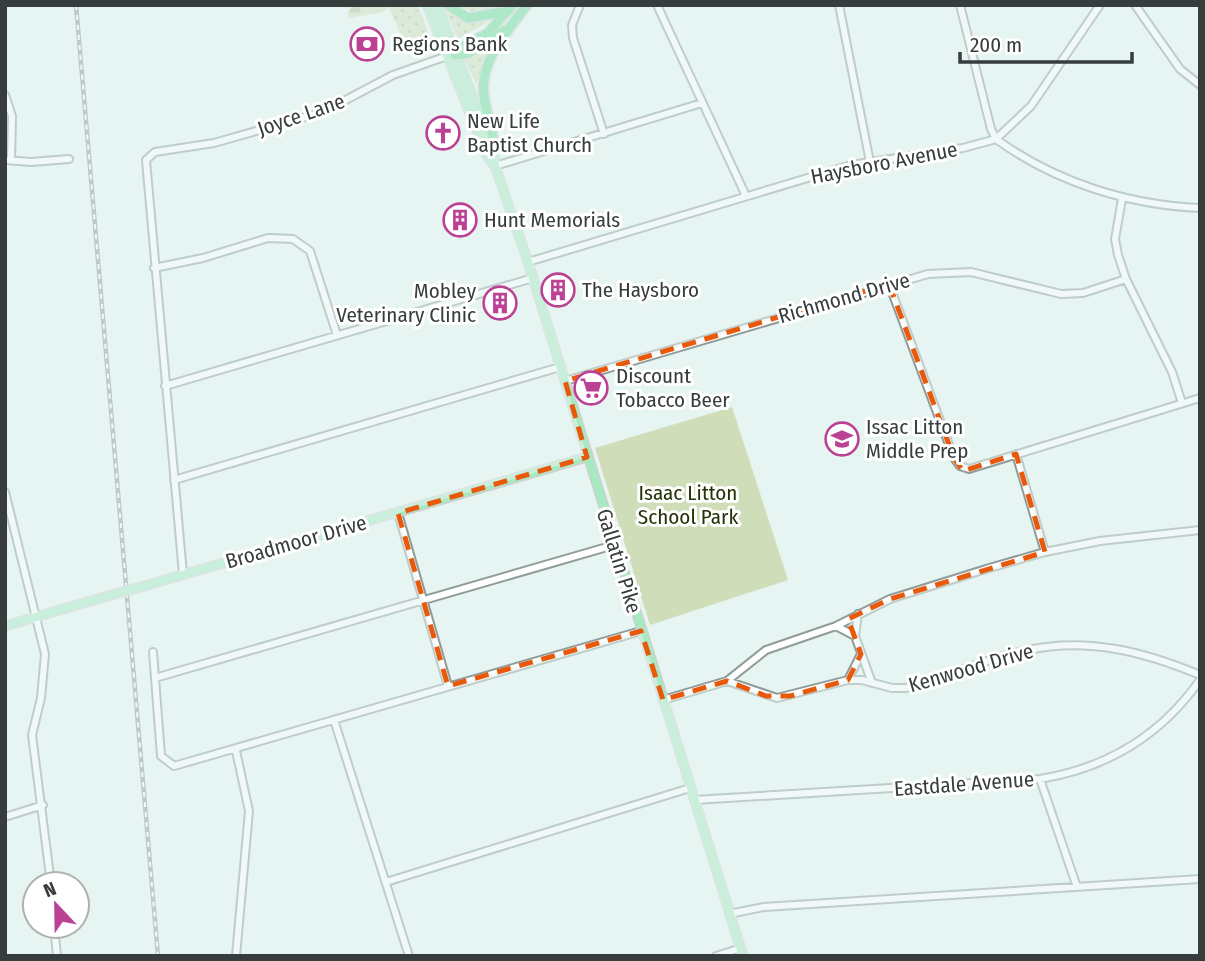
<svg xmlns="http://www.w3.org/2000/svg" width="1205" height="961" font-family="'Fira Sans Condensed',sans-serif">
<style>
.grass{fill:url(#grass-dots)}
.forest{fill:url(#forest-firs)}
.park{fill:#d0ddb9}
.lines{fill:none;stroke-linecap:round;stroke-linejoin:round}
.minor-casing{stroke:#8f9c9a;stroke-width:10}
.major-casing{stroke:#cfd0d0;stroke-width:11}
.highway-casing{stroke:#cfd0d0;stroke-width:12}
.minor{stroke:#fff;stroke-width:6}
.major{stroke:#a7e9c1;stroke-width:8}
.highway{stroke:#6cda97;stroke-width:9}
.rail-casing{stroke:#8f9897;stroke-width:4.5}
.rail{stroke:#fff;stroke-width:2;stroke-dasharray:5;stroke-linecap:butt}
.major-bridge-casing{stroke:#cfd0d0;stroke-width:11;stroke-linecap:butt}
.major-bridge{stroke:#a7e9c1;stroke-width:8}
.marked{fill:none;stroke:#e8590c;stroke-width:5;stroke-dasharray:14 9;stroke-linejoin:round}
.labels{text-anchor:middle;dominant-baseline:central;stroke-width:6;stroke-linejoin:round;paint-order:stroke}
.poi-label{font-size:21px;fill:#373c3c;stroke:#fff;text-anchor:start}
.street-label{font-size:21px;fill:#373c3c;stroke:#fff}
.park-label{font-size:21px;fill:#263207;stroke:#fff}
</style>
<defs>
<pattern id="grass-dots" width="8" height="8" patternUnits="userSpaceOnUse" patternTransform="scale(1.75)"><rect width="8" height="8" fill="#d0ddb9"/><path d="M2 2h.1M6 6h.1" fill="none" stroke="#b3bfa0" stroke-width="1.8" stroke-linecap="round"/></pattern>
<pattern id="forest-firs" width="22" height="20" patternUnits="userSpaceOnUse" patternTransform="scale(1.75)"><rect width="22" height="20" fill="#d0ddb9"/><path d="M5 1l3.5 6h-7zM16 11l3.5 6h-7z" fill="#b3bfa0"/></pattern>
</defs>
<rect width="100%" height="100%" fill="#e6f4f2"/>
<path class="grass" d="M392,5H418L431,40L407,48L389,8Z
M454,5H498L477,13Z
M446,12L469,22H488L458,39Z
M489,50L476,84L465,60Z"/>
<path class="forest" d="M352,5H392L383,12L350,18L347,14Z"/>
<path class="park" d="M732,407L788,580L650,625L595,448Z"/>
<g class="lines">
<defs>
<path id="minor" d="M580,5L572,25L573,38L604,134
M657,5L746,196
M839,5L870,162
M960,5L991,129L996,139C1055,182 1128,205 1200,208
M1135,5L1180,69L1200,85
M5,95L12,116L11,160
M5,160L31,162L69,159
M495,166L702,103
M1122,199L1115,239L1118,255L1126,279L1172,372L1182,403
M528,262L851,165L963,148L996,139L1031,106L1100,5
M154,268L203,258L268,238L293,239L310,251L337,335
M889,284L954,458L960,466L969,469L1200,398
M565,381L928,274L971,272L1061,294L1083,293L1126,279
M165,386L533,278
M1016,454L1045,552
M174,480L560,367
M5,492L45,654L41,698L32,735L51,884
M398,513L448,686
M183,574L146,160L155,152L214,143L323,112L393,75L447,56
M836,626L855,636L872,683
M855,636L858,614
M153,652L161,756L174,766L641,631
M155,678L614,545
M848,680L861,654
M727,681L766,650L836,626L890,599L986,569L1045,552L1100,541L1200,530
M663,700L727,681L777,698L848,680H862L892,688H906C947,677 986,658 1028,650C1088,637 1145,652 1200,675
M334,720L409,956
M236,751L249,811L236,956
M1040,779L1077,887
M694,800L1040,779C1107,768 1160,737 1200,680
M5,817L43,805
M386,882L690,788
M729,914L764,907L1200,879
M54,926L57,956
M716,956L741,948"/>
<path id="major" d="M427,5L487,156L495,166
M437,5L494,152L495,166L528,262L743,956
M141,587L587,457
M5,626L115,594"/>
<path id="highway" d="M448,5L468,18L508,11
M453,51L488,33L512,5
M455,55L469,53L505,30
M493,150C495,131 486,115 484,96C479,62 507,31 527,5"/>
</defs>
<use href="#minor" class="minor-casing"/>
<use href="#major" class="major-casing"/>
<use href="#highway" class="highway-casing"/>
<use href="#minor" class="minor"/>
<use href="#major" class="major"/>
<use href="#highway" class="highway"/>
<defs>
<path id="rail" d="M76,5L158,956"/>
</defs>
<use href="#rail" class="rail-casing"/>
<use href="#rail" class="rail"/>
<defs>
<path id="major-bridge" d="M115,594L141,587"/>
</defs>
<use href="#major-bridge" class="major-bridge-casing"/>
<use href="#major-bridge" class="major-bridge"/>
</g>
<path d="M0 0H1205V961H0ZM889,284L954,458L963,471L1016,454L1045,552L890,599L848,619L861,654L848,680L790,696H766L727,681L663,700L641,631L448,686L398,513L587,457L565,381Z" fill="#e6f4f2" fill-opacity=".55" fill-rule="evenodd"/>
<path class="marked" d="M889,284L954,458L963,471L1016,454L1045,552L890,599L848,619L861,654L848,680L790,696H766L727,681L663,700L641,631L448,686L398,513L587,457L565,381Z"/>
<defs>
<symbol id="bank-ring" viewBox="-11 -11 22 22"><circle r="9.5" fill="#fff" stroke="#bb4194" stroke-width="1.5"/><path d="M-6-4H6V4H-6ZM0-2.3a2.3 2.3 0 1 0 0 4.6a2.3 2.3 0 1 0 0-4.6Z" fill="#bb4194"/></symbol>
<symbol id="church-ring" viewBox="-11 -11 22 22"><circle r="9.5" fill="#fff" stroke="#bb4194" stroke-width="1.5"/><path d="M-1.2-6h2.4v3.5h3.3v2.4h-3.3V6h-2.4V-.1h-3.3v-2.4h3.3Z" fill="#bb4194"/></symbol>
<symbol id="building-ring" viewBox="-11 -11 22 22"><circle r="9.5" fill="#fff" stroke="#bb4194" stroke-width="1.5"/><path d="M-4-6H4V6H1V3H-1V6H-4ZM-2.5-4.3h1.7v1.8h-1.7ZM.8-4.3h1.7v1.8H.8ZM-2.5-1h1.7V.8h-1.7ZM.8-1h1.7V.8H.8Z" fill="#bb4194"/></symbol>
<symbol id="supermarket-ring" viewBox="-11 -11 22 22"><circle r="9.5" fill="#fff" stroke="#bb4194" stroke-width="1.5"/><path d="M-6-5.5h2.5l.6 2H6L4.5 2H-2.5L-4.4-4H-6ZM-1.5 3.2a1.3 1.3 0 1 0 .1 0ZM3 3.2a1.3 1.3 0 1 0 .1 0Z" fill="#bb4194"/></symbol>
<symbol id="school-ring" viewBox="-11 -11 22 22"><circle r="9.5" fill="#fff" stroke="#bb4194" stroke-width="1.5"/><path d="M0-5L7-2L0 1L-7-2ZM-4 1L0 2.5L4 1V4Q0 6-4 4Z" fill="#bb4194"/></symbol>
</defs>
<g fill-rule="evenodd">
<use href="#bank-ring" x="348" y="25" width="38" height="38"/>
<use href="#church-ring" x="424" y="114" width="38" height="38"/>
<use href="#building-ring" x="441" y="201" width="38" height="38"/>
<use href="#building-ring" x="539" y="271" width="38" height="38"/>
<use href="#building-ring" x="481" y="284" width="38" height="38"/>
<use href="#supermarket-ring" x="572" y="369" width="38" height="38"/>
<use href="#school-ring" x="823" y="420" width="38" height="38"/>
</g>
<g class="labels">
<g class="poi-label">
<text x="392" y="44">Regions Bank</text>
<text x="467" y="121">New Life<tspan x="467" dy="24">Baptist Church</tspan></text>
<text x="484" y="220">Hunt Memorials</text>
<text x="582" y="290">The Haysboro</text>
<text x="476" y="291" text-anchor="end">Mobley<tspan x="476" dy="24">Veterinary Clinic</tspan></text>
<text x="616" y="376">Discount<tspan x="616" dy="24">Tobacco Beer</tspan></text>
<text x="866" y="427">Issac Litton<tspan x="866" dy="24">Middle Prep</tspan></text>
</g>
<g class="street-label">
<text transform="translate(301 115) rotate(-19)">Joyce Lane</text>
<text transform="translate(884 163) rotate(-11)">Haysboro Avenue</text>
<text transform="translate(844 298) rotate(-16)">Richmond Drive</text>
<text transform="translate(296 542) rotate(-16)">Broadmoor Drive</text>
<text transform="translate(619 561) rotate(73)">Gallatin Pike</text>
<text transform="translate(971 668) rotate(-16)">Kenwood Drive</text>
<text transform="translate(964 784) rotate(-4)">Eastdale Avenue</text>
</g>
<g class="park-label">
<text x="688" y="493">Isaac Litton<tspan x="688" dy="24">School Park</tspan></text>
</g>
</g>
<rect width="1205" height="961" fill="none" stroke="#373c3c" stroke-width="14"/>
<g transform="translate(56 905) rotate(338)"><circle r="33" fill="#ffffff" stroke="#afb1b1" stroke-width="2"/>
<path d="M0-5L12 26L0 18L-12 26Z" fill="#bb4194"/>
<text y="-10" font-size="19" font-weight="bold" text-anchor="middle" fill="#373c3c">N</text>
</g>
<path d="M960 52v10h172v-10" fill="none" stroke="#373c3c" stroke-width="3.5"/>
<text x="970" y="52" font-size="21" fill="#373c3c" stroke="#ffffff" stroke-width="5" paint-order="stroke">200 m</text>
</svg>
